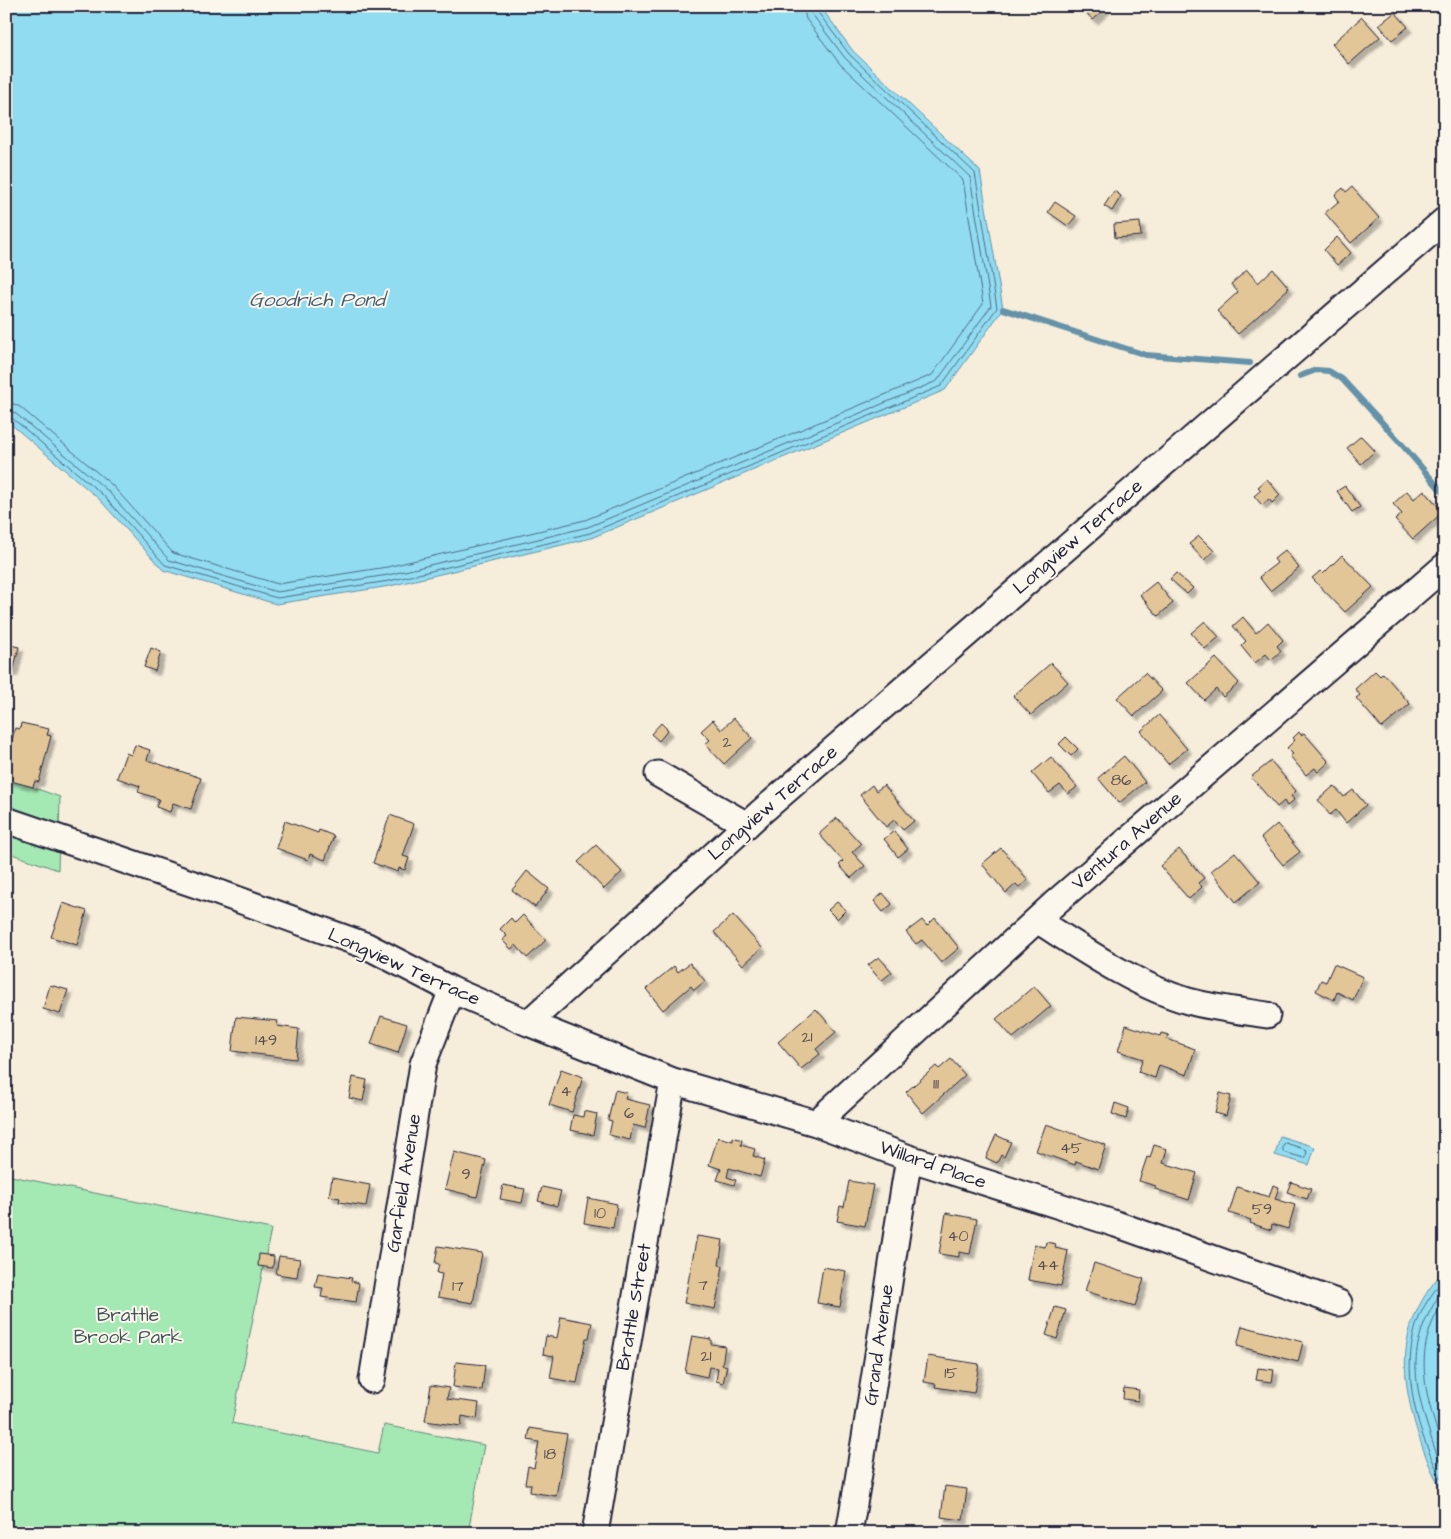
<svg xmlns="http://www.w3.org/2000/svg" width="1451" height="1539" font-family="'Architects Daughter',sans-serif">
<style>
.green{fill:#a4e9b4;stroke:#638678}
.water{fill:#91dcf1;stroke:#6592a8}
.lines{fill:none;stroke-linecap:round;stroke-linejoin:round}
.shore{stroke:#4e6c84;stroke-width:1}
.stream{stroke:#6592a8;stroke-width:6}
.building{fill:#e3c697;stroke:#22223b;filter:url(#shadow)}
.minor-casing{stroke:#22223b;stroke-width:29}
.minor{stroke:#fbf7ec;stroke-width:25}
.labels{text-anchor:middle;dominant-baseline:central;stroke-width:4;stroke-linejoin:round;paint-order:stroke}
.number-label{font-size:16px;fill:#524b52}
.street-label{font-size:19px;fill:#22223b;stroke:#fbf7ec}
.park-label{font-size:19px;fill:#425459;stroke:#fbf7ec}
.water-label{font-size:20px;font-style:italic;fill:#435a72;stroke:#fbf7ec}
</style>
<defs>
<filter id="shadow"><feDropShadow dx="4.5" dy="4.5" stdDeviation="1" flood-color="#0004"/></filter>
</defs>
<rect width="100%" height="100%" fill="#f6eddb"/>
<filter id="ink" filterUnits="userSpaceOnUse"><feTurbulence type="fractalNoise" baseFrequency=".02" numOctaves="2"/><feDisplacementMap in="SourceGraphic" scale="10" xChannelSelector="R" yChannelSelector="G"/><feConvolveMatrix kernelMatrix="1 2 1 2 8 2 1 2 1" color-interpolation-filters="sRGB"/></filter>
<g filter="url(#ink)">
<path class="green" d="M6,778L60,797L58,870L6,852Z
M6,1175L271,1229L232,1423L378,1453L384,1425L484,1445L468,1533H6Z"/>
<path class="water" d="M6,6H820L853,51L980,171L1003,309L945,390L591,538L390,586L276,604L163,570L99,499L6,420Z
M1280,1136L1315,1147L1309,1165L1275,1155Z
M1445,1269V1494C1432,1475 1425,1455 1418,1434C1398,1369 1398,1322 1445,1269Z"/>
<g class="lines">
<path class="shore" d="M6,403L14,404L20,407L112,485L173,553L278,584L387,567L585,520L932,375L983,304L963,180L840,64L806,19L803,6
M6,410L15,413L107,490L169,560L277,592L388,575L588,527L937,381L991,306L970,177L845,58L812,14L810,6
M6,417L12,418L103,495L165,565L277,598L389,581L590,533L941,386L997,308L975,173L849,54L817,11L816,6
M1286,1143L1307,1150L1306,1157L1304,1158L1283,1152V1145Z
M1445,1277C1436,1289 1426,1301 1420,1315C1397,1368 1418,1437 1445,1485
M1445,1287C1410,1336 1410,1370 1427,1425C1432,1441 1437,1457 1445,1472
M1445,1300C1408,1352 1428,1402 1445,1456"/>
<path class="stream" d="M1003,309L1146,355L1250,363
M1300,376L1316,370L1329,371L1342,379L1399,441L1445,495"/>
</g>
<path class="building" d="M1080,6H1108L1093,20Z
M1395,12L1408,27L1392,40L1379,25Z
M1362,17L1380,37L1349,64L1332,44Z
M1352,187L1379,218L1351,243L1325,213L1339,201L1335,195L1343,188L1346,192Z
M1114,191L1121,196L1112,211L1104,206Z
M1055,202L1076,216L1068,226L1048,212Z
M1140,222L1141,236L1115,238L1114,224Z
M1337,237L1351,253L1337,265L1324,250Z
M1273,269L1289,288L1238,334L1217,311L1238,292L1231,284L1247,270L1258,283Z
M1361,436L1375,451L1361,464L1347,448Z
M1267,479L1280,495L1272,503L1269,499L1262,505L1254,496L1261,490L1258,487Z
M1345,486L1360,507L1352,512L1337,491Z
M1424,490L1443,512L1413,539L1395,520L1402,514L1393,504L1407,491L1414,499Z
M1199,536L1214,551L1204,560L1189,544Z
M1285,550L1299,568L1270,591L1259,577L1277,563L1274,559Z
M1342,555L1373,587L1345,612L1312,578L1320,571L1323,574Z
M1176,573L1193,588L1187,594L1170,579Z
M1156,582L1173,603L1158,616L1140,595Z
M1243,617L1256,633L1268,622L1283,640L1277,646L1281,651L1271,660L1266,654L1255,663L1241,646L1246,641L1233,626Z
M1205,621L1219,637L1205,649L1191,633Z
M6,644L19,647L13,672L6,671Z
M151,648L161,652L155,671L144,667Z
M1216,658L1239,683L1223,697L1216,689L1204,700L1188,683Z
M1051,663L1068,682L1031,715L1013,696Z
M1375,671L1380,676L1383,673L1410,704L1382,728L1356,698L1360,695L1355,689Z
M1145,673L1162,691L1134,716L1117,698Z
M1159,715L1187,749L1168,764L1141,731Z
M734,718L752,738L724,764L705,744L710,740L701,731L713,720L721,730Z
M21,723L49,729L47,735L51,736L39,782L35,781L33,787L7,780L8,773L6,772V764L15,728L20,729Z
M661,723L668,730L659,741L651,734Z
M1299,732L1301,735L1304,733L1329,762L1318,772L1315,768L1306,775L1290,756L1293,754L1287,748L1295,740L1293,738Z
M1066,737L1078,749L1071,756L1059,744Z
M135,745L150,750L147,760L201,778L191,809L173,803L170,812L156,807L159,799L138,792L140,786L117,778L126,753L131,755Z
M1124,756L1145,782L1119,803L1098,778Z
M1051,757L1077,787L1068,794L1060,785L1049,793L1032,773Z
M1271,761L1296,791L1291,796L1294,800L1287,806L1284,801L1277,807L1251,777Z
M872,785L876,791L884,785L914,821L903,830L894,820L886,827L860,795Z
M1334,786L1344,797L1353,790L1366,805L1346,823L1336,810L1330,815L1318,800Z
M390,815L414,824L403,856L409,858L405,870L399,868L398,872L373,863Z
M837,818L861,844L852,852L865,866L851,878L839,865L843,861L819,834Z
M285,821L318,833L319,830L334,836L325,860L310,854L308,860L276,848Z
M1277,824L1300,852L1283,865L1261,838Z
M894,831L908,849L898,857L884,839Z
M596,845L622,872L604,889L578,862Z
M1001,848L1028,880L1019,887L1016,884L1006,893L982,864Z
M1179,849L1204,878L1198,883L1202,887L1189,899L1160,866Z
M1235,852L1260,882L1236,902L1211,871Z
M527,871L549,889L535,907L512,890Z
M883,893L892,904L883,912L874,901Z
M837,902L846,910L837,919L828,910Z
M63,903L87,911L77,945L51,937Z
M523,915L546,940L527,958L516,945L511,949L502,940L507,936L500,929L511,918L515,923Z
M733,915L762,948L743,965L714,932Z
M935,918L959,948L941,963L922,940L916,944L906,932L922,920L927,926Z
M879,957L892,972L881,981L868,965Z
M690,963L705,981L694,990L691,986L663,1010L646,989L674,966L678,972Z
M1334,964L1363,977L1353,1000L1337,992L1334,1000L1316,991L1321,980L1326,982Z
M50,985L68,990L60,1014L43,1009Z
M1034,986L1051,1006L1013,1038L996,1019Z
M816,1009L836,1032L816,1049L820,1054L801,1069L778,1042Z
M381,1016L407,1024L398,1053L371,1044Z
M236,1017L278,1021L277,1026L299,1029L296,1059L232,1051Z
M1126,1025L1160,1036L1161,1033L1169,1035L1167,1039L1195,1049L1187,1075L1159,1065L1155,1078L1138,1072L1143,1059L1118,1051Z
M951,1059L965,1075L923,1113L906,1092L936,1066L939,1069Z
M561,1069L583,1077L572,1112L549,1105Z
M353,1077L367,1080L363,1101L349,1098Z
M615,1090L627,1093L625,1099L650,1105L645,1128L633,1125L630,1140L609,1135L612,1121L608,1120Z
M1220,1093L1231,1096L1226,1116L1215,1113Z
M1115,1103L1129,1108L1126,1119L1112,1114Z
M584,1111L597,1114L593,1135L570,1130L573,1115L583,1117Z
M1046,1124L1106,1145L1098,1169L1076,1161L1075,1165L1036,1151Z
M996,1135L1011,1142L1004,1157L1001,1155L997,1163L986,1158Z
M718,1137L733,1141V1137L742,1140L741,1145L755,1149L753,1156L765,1160L760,1177L729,1168L727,1177L736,1180L734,1185L717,1180L721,1169L709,1165Z
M1154,1145L1167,1149L1163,1163L1197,1173L1189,1200L1155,1189L1156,1186L1139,1181L1147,1157L1150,1158Z
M454,1152L486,1160L477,1197L445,1189Z
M332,1178L370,1185L366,1206L339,1202L340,1198L329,1196Z
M849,1181L873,1185L865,1226L837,1221L840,1206L844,1207Z
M1291,1182L1311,1189L1307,1199L1287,1192Z
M503,1185L525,1189L522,1203L500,1199Z
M1273,1185L1279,1187L1275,1199L1295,1205L1288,1229L1272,1224L1271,1230L1250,1223L1251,1220L1229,1213L1237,1187L1269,1197Z
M542,1187L561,1191L557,1206L538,1201Z
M588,1198L617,1204L613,1228L584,1223Z
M946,1213L977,1219L970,1254L959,1252V1257L939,1254Z
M697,1236L723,1240L719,1265L723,1266L715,1309L684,1303Z
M1046,1242L1056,1244L1055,1248L1068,1251L1061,1286L1028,1280L1034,1245L1045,1247Z
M438,1246L482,1253L473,1303L438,1297L442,1274L437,1273L439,1264L435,1263Z
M259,1254L274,1256L273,1268L258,1266Z
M279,1256L300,1259L297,1277L276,1274Z
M1094,1263L1144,1279L1135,1306L1085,1291Z
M823,1267L846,1271L840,1307L817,1303Z
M318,1273L352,1278L351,1281L359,1283L356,1302L321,1297L323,1288L315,1287Z
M1055,1307L1066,1310L1057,1339L1046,1335Z
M561,1317L592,1323L589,1338H586L577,1383L550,1378L554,1356L543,1354L546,1336L557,1338Z
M1242,1326L1303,1342L1298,1362L1237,1346Z
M692,1336L711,1339V1344L725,1346L722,1365L727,1366L723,1383L716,1381L718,1368L709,1367L707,1377L685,1372Z
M928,1356L979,1364L974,1393L935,1387L936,1384L924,1382Z
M456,1362L485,1365L482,1390L453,1387Z
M1258,1368L1274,1370L1272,1382L1256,1380Z
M431,1385L449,1388L447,1399L479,1403L477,1419L462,1416L461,1426L425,1421Z
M1124,1388L1139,1390L1138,1401L1123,1399Z
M530,1428L567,1434L556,1496L530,1492L531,1484H525L528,1466L534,1468L539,1442L528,1440Z
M945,1486L967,1489L963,1520L941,1517Z"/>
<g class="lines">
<defs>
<path id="minor" d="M658,774L747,825
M6,820L217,892L367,946L452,990L528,1023L760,813L1445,220
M1037,920C1083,949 1136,986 1188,1001C1214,1008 1241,1011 1267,1015
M528,1023L673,1081L816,1123L909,1158L1116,1224L1339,1303
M816,1123L1055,903L1445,566
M372,1380L423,1064L452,990
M595,1533L673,1081
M849,1533C871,1408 888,1283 909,1158"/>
</defs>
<use href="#minor" class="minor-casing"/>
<use href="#minor" class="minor"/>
</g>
</g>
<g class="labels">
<g class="number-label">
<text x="727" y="742">2</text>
<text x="1121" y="780">86</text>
<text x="807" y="1037">21</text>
<text x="266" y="1040">149</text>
<text x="936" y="1084">111</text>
<text x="566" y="1091">4</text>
<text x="629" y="1113">6</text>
<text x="1071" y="1148">45</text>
<text x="466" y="1174">9</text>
<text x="1262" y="1209">59</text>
<text x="600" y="1213">10</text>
<text x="958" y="1236">40</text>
<text x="1048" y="1265">44</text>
<text x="703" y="1285">7</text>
<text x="458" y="1286">17</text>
<text x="706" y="1356">21</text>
<text x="951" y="1373">15</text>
<text x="550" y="1454">18</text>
</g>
<g class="street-label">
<text transform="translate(1078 537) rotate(-41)">Longview Terrace</text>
<text transform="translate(773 803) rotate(-41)">Longview Terrace</text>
<text transform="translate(1127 841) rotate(-41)">Ventura Avenue</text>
<text transform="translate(404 967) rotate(24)">Longview Terrace</text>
<text transform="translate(933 1165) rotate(19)">Willard Place</text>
<text transform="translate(404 1183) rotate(-81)">Garfield Avenue</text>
<text transform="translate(634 1307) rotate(-80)">Brattle Street</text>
<text transform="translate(879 1345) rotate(-82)">Grand Avenue</text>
</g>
<g class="park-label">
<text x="128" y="1315">Brattle<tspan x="128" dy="22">Brook Park</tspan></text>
</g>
<g class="water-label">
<text x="317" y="300">Goodrich Pond</text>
</g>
</g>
<rect width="1451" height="1539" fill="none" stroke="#fbf7ec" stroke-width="25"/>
<rect x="12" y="12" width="1426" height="1514" fill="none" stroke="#22223b" stroke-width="2" filter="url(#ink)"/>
</svg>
